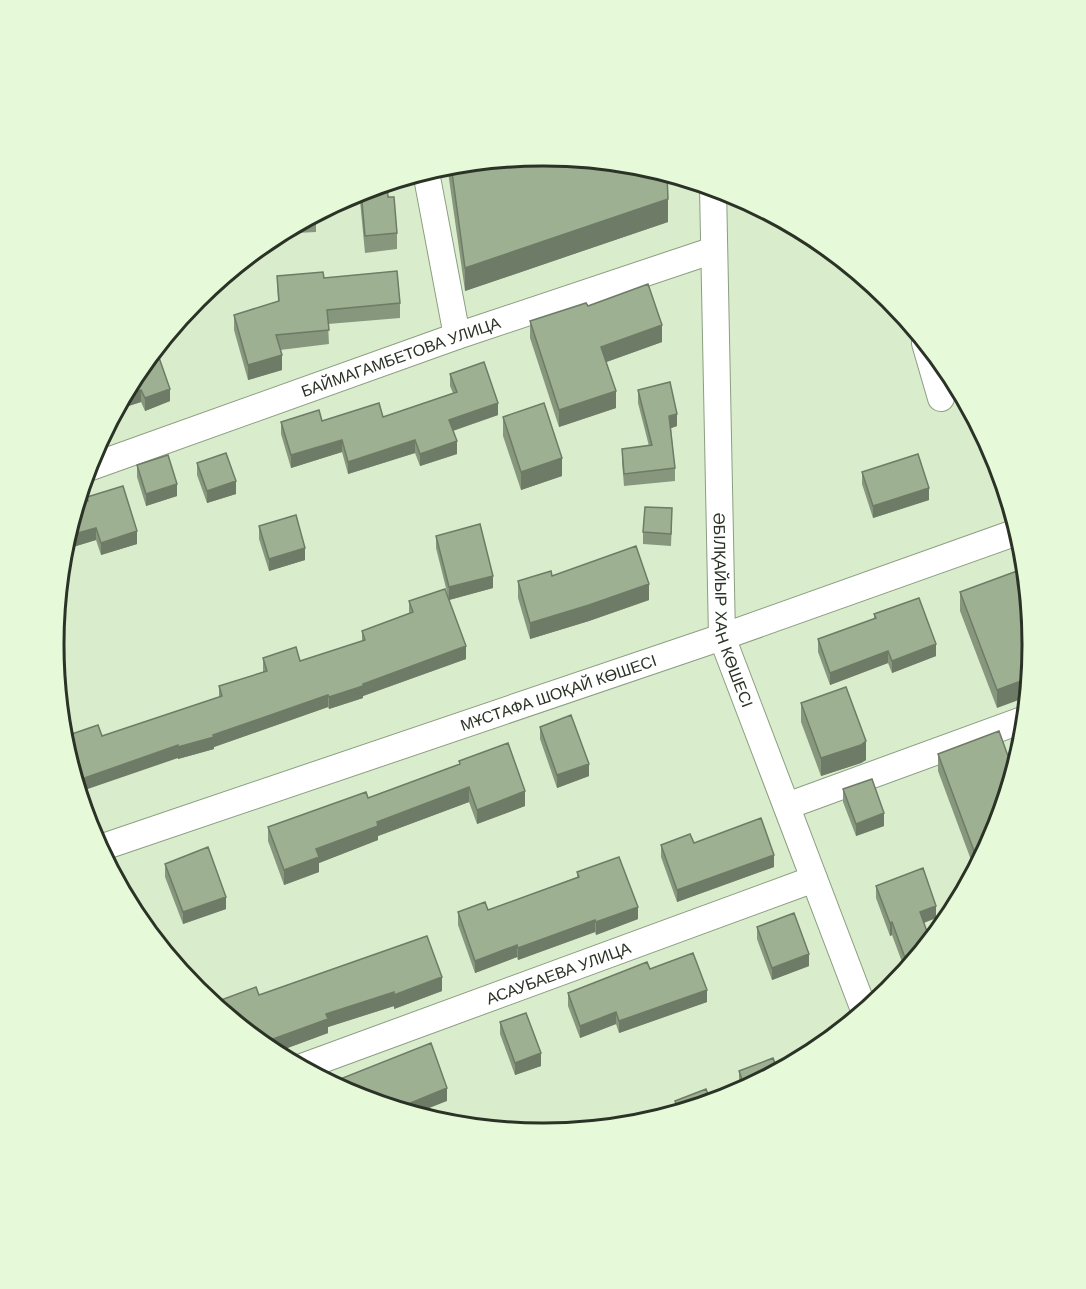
<svg xmlns="http://www.w3.org/2000/svg" width="1086" height="1289" font-family="Helvetica,sans-serif">
<style>
.lines{fill:none;stroke-linecap:round;stroke-linejoin:round}
.minor-casing{stroke:#8b9e80;stroke-width:28}
.minor{stroke:#fff;stroke-width:26}
.wall{fill:#87977e}
.shaded-wall{fill:#6e7b66}
.building{fill:#9db092;stroke:#6e7b66;stroke-width:1.5}
.labels{text-anchor:middle;dominant-baseline:central;stroke-width:4.5;stroke-linejoin:round;paint-order:stroke}
.street-label{font-size:16px;fill:#2b3226;stroke:#e6fada}
.rim{fill:none;stroke:#2b3226;stroke-width:3}
</style>
<rect width="100%" height="100%" fill="#d9edcd"/>
<g class="lines">
<defs>
<g id="minor">
<path d="M426,172L457,336"/>
<path id="s1" d="M713,188L722,637L864,1010"/>
<path d="M925,343L941,398"/>
<path id="s2" d="M88,468L457,336L714,250"/>
<path d="M787,806L1025,719"/>
<path id="s3" d="M100,848L722,637L1017,532"/>
<path id="s4" d="M302,1067L814,879"/>
</g>
</defs>
<use href="#minor" class="minor-casing"/>
<use href="#minor" class="minor"/>
</g>
<path class="wall" d="M543,156L668,222L465,291L447,165Z
M387,183L388,197L397,233V249L365,253L360,201L334,204L356,193Z
M316,214V232L278,234Z
M259,248V253L252,254Z
M277,276L324,278L400,303V318L328,324L329,344L280,350L282,370L248,380L234,330V315L278,302Z
M588,306L662,342L606,362L616,408L559,427L530,338V321Z
M137,373L170,401L145,411L141,402L116,410Z
M450,374L498,415L453,431L457,454L420,466L415,453L348,474L342,452L291,468L281,434V422L322,421L383,417L453,393L450,386Z
M638,390L677,426L671,428L675,468V481L624,486L622,461V449L649,446L638,403Z
M503,417L562,476L521,490L503,436Z
M197,463L236,494L207,503L197,475Z
M137,465L177,496L146,506L137,477Z
M862,472L929,500L873,518L862,484Z
M87,497L137,544L101,555L96,540L63,550L77,504L87,501Z
M672,521L671,546L643,544V532Z
M259,526L305,560L269,571L259,539Z
M436,536L493,588L449,600L436,548Z
M552,576L649,600L589,621L530,639L518,598V581Z
M960,592L1027,598L997,708L960,611Z
M409,601L466,659L363,696V698L329,709L328,707L214,747V749L178,759V758L66,748V736H102L219,697V686L263,672V658L300,661L362,641V631L409,614Z
M874,614L936,656L892,673L888,663L830,685L818,652V639L874,619Z
M801,703L866,760L861,763L821,776L801,722Z
M540,727L589,776L557,788L540,739Z
M938,754L995,832L975,868H974L938,771Z
M459,761L525,806L477,824L469,802L378,836V840L319,863V872L284,885L268,841V827L368,798L459,764Z
M843,789L884,826L856,836L843,802Z
M694,843L774,867L677,902L661,857V845Z
M165,864L226,909L183,924L165,877Z
M577,872L638,919L596,935L595,932L518,960L517,957L475,973L458,925V912L488,910L577,877Z
M876,886L936,918L924,923L930,940L905,970L892,935L890,936L876,898Z
M757,927L809,966L772,980L757,939Z
M650,969L707,1002L619,1033L616,1024L580,1038L568,1006V993Z
M442,991L394,1009V1006L328,1027V1033L274,1053L271,1051L259,995Z
M500,1022L541,1066L515,1075L500,1034Z
M739,1071H778L742,1090L739,1083Z
M675,1101L711,1102L675,1113Z"/>
<path class="shaded-wall" d="M668,199V222L465,291V268Z
M662,325V342L601,364V347Z
M282,355V370L248,380V365Z
M170,389V401L145,411V398Z
M141,390V402L116,410L124,396Z
M616,391V408L559,427V410Z
M498,403V415L449,432V420Z
M677,414V426L669,429V416Z
M342,440V452L291,468V455Z
M415,440V453L348,474V462Z
M457,441V454L420,466V454Z
M562,458V476L521,490V472Z
M236,481V494L207,503V491Z
M177,484V496L146,506V494Z
M929,488V500L873,518V506Z
M96,528V540L63,550L67,536Z
M137,531V544L101,555V543Z
M305,548V560L269,571V559Z
M493,576V588L449,600V587Z
M649,584V600L589,621L530,639V623Z
M936,644V656L892,673V661Z
M466,646V659L363,696V698L329,709V697Z
M888,651V663L830,685V673Z
M1029,678L1027,697L997,708V690Z
M328,695V707L214,747V749L178,759V747Z
M866,741V760L861,763L821,776V758Z
M178,745V758L79,792L76,781Z
M589,764V776L557,788V775Z
M469,787V802L378,836V840L319,863V872L284,885V870L316,849L377,822Z
M525,791V806L477,824V810Z
M884,813V826L856,836V824Z
M987,847L975,868H974V851Z
M774,855V867L677,902V890Z
M226,897V909L183,924V912Z
M936,906V918L920,924V912Z
M638,907V919L596,935V922Z
M595,920V932L518,960V948Z
M892,922V935L890,936V923Z
M517,945V957L475,973V961Z
M809,954V966L772,980V968Z
M442,977V991L394,1009V995Z
M707,990V1002L619,1033V1021Z
M394,992V1006L328,1027V1033L274,1053L262,1043L326,1014Z
M616,1012V1024L580,1038V1026Z
M541,1053V1066L515,1075V1063Z
M447,1088V1101L414,1114L396,1109Z"/>
<path class="building" d="M543,156L639,165L667,174L668,199L465,268L451,165Z
M387,183L388,197H394L397,233L365,236L361,191Z
M397,271L400,303L327,310L329,330L276,335L282,355L248,365L234,315L279,301L277,276L323,272L324,278Z
M648,284L662,325L601,347L616,391L559,410L530,321L586,303L588,306Z
M156,349L170,389L145,398L141,390L124,396L137,373Z
M484,362L498,403L449,420L457,441L420,454L415,440L348,462L342,440L291,455L281,422L319,410L322,421L379,403L383,417L457,392L450,374Z
M670,382L677,414L669,416L675,468L624,474L622,449L652,445L638,390Z
M544,403L562,458L521,472L503,417Z
M226,453L236,481L207,491L197,463Z
M918,454L929,488L873,506L862,472Z
M168,455L177,484L146,494L137,465Z
M123,486L137,531L101,543L96,528L67,536L77,504L88,501L87,497Z
M645,507L672,508L671,534L643,532Z
M296,515L305,548L269,559L259,526Z
M480,524L493,576L449,587L436,536Z
M636,546L649,584L589,605L530,623L518,581L551,571L552,576Z
M1017,571L1027,598L1032,645L1029,678L997,690L960,592Z
M445,589L466,646L363,684V686L329,697L328,695L213,735L214,737L178,747V745L76,781L66,748L70,747L66,736L98,725L102,736L222,696L219,686L267,671L263,658L296,647L300,661L365,640L362,631L413,612L409,601Z
M919,598L936,644L892,661L888,651L830,673L818,639L876,618L874,614Z
M846,687L866,741L861,745L821,758L801,703Z
M571,715L589,764L557,775L540,727Z
M999,731L1013,770L995,832L987,847L974,851L938,754Z
M508,743L525,791L477,810L469,787L377,822L378,826L316,849L319,857L284,870L268,827L366,792L368,798L460,764L459,761Z
M872,779L884,813L856,824L843,789Z
M761,818L774,855L677,890L661,845L690,834L694,843Z
M208,847L226,897L183,912L165,864Z
M619,857L638,907L596,922L595,920L518,948L517,945L475,961L458,912L485,902L488,910L579,877L577,872Z
M923,868L936,906L920,912L930,940L908,966L892,922L890,923L876,886Z
M794,913L809,954L772,968L757,927Z
M427,936L442,977L394,995V992L326,1014L328,1019L262,1043L213,1003L256,987L259,995Z
M693,953L707,990L619,1021L616,1012L580,1026L568,993L647,962L650,969Z
M526,1013L541,1053L515,1063L500,1022Z
M830,1039L814,1051L810,1053L808,1047Z
M431,1043L447,1088L396,1109L356,1096L330,1083Z
M773,1058L778,1071L745,1088L739,1071Z
M706,1089L711,1102L679,1112L675,1101Z"/>
<g class="labels">
<g class="street-label">
<text stroke="none"><textPath href="#s2" startOffset="332">БАЙМАГАМБЕТОВА УЛИЦА</textPath></text>
<text stroke="none"><textPath href="#s1" startOffset="424">ӘБІЛҚАЙЫР ХАН КӨШЕСІ</textPath></text>
<text stroke="none"><textPath href="#s3" startOffset="484">МҰСТАФА ШОҚАЙ КӨШЕСІ</textPath></text>
<text stroke="none"><textPath href="#s4" startOffset="273">АСАУБАЕВА УЛИЦА</textPath></text>
</g>
</g>
<path d="M0 0H1086V1289H0ZM542 166H544A478 478 0 0 1 1022 644V645A478 478 0 0 1 544 1123H542A478 478 0 0 1 64 645V644A478 478 0 0 1 542 166Z" fill="#e6fada" fill-rule="evenodd"/>
<path class="rim" d="M542 166H544A478 478 0 0 1 1022 644V645A478 478 0 0 1 544 1123H542A478 478 0 0 1 64 645V644A478 478 0 0 1 542 166Z"/>
</svg>
